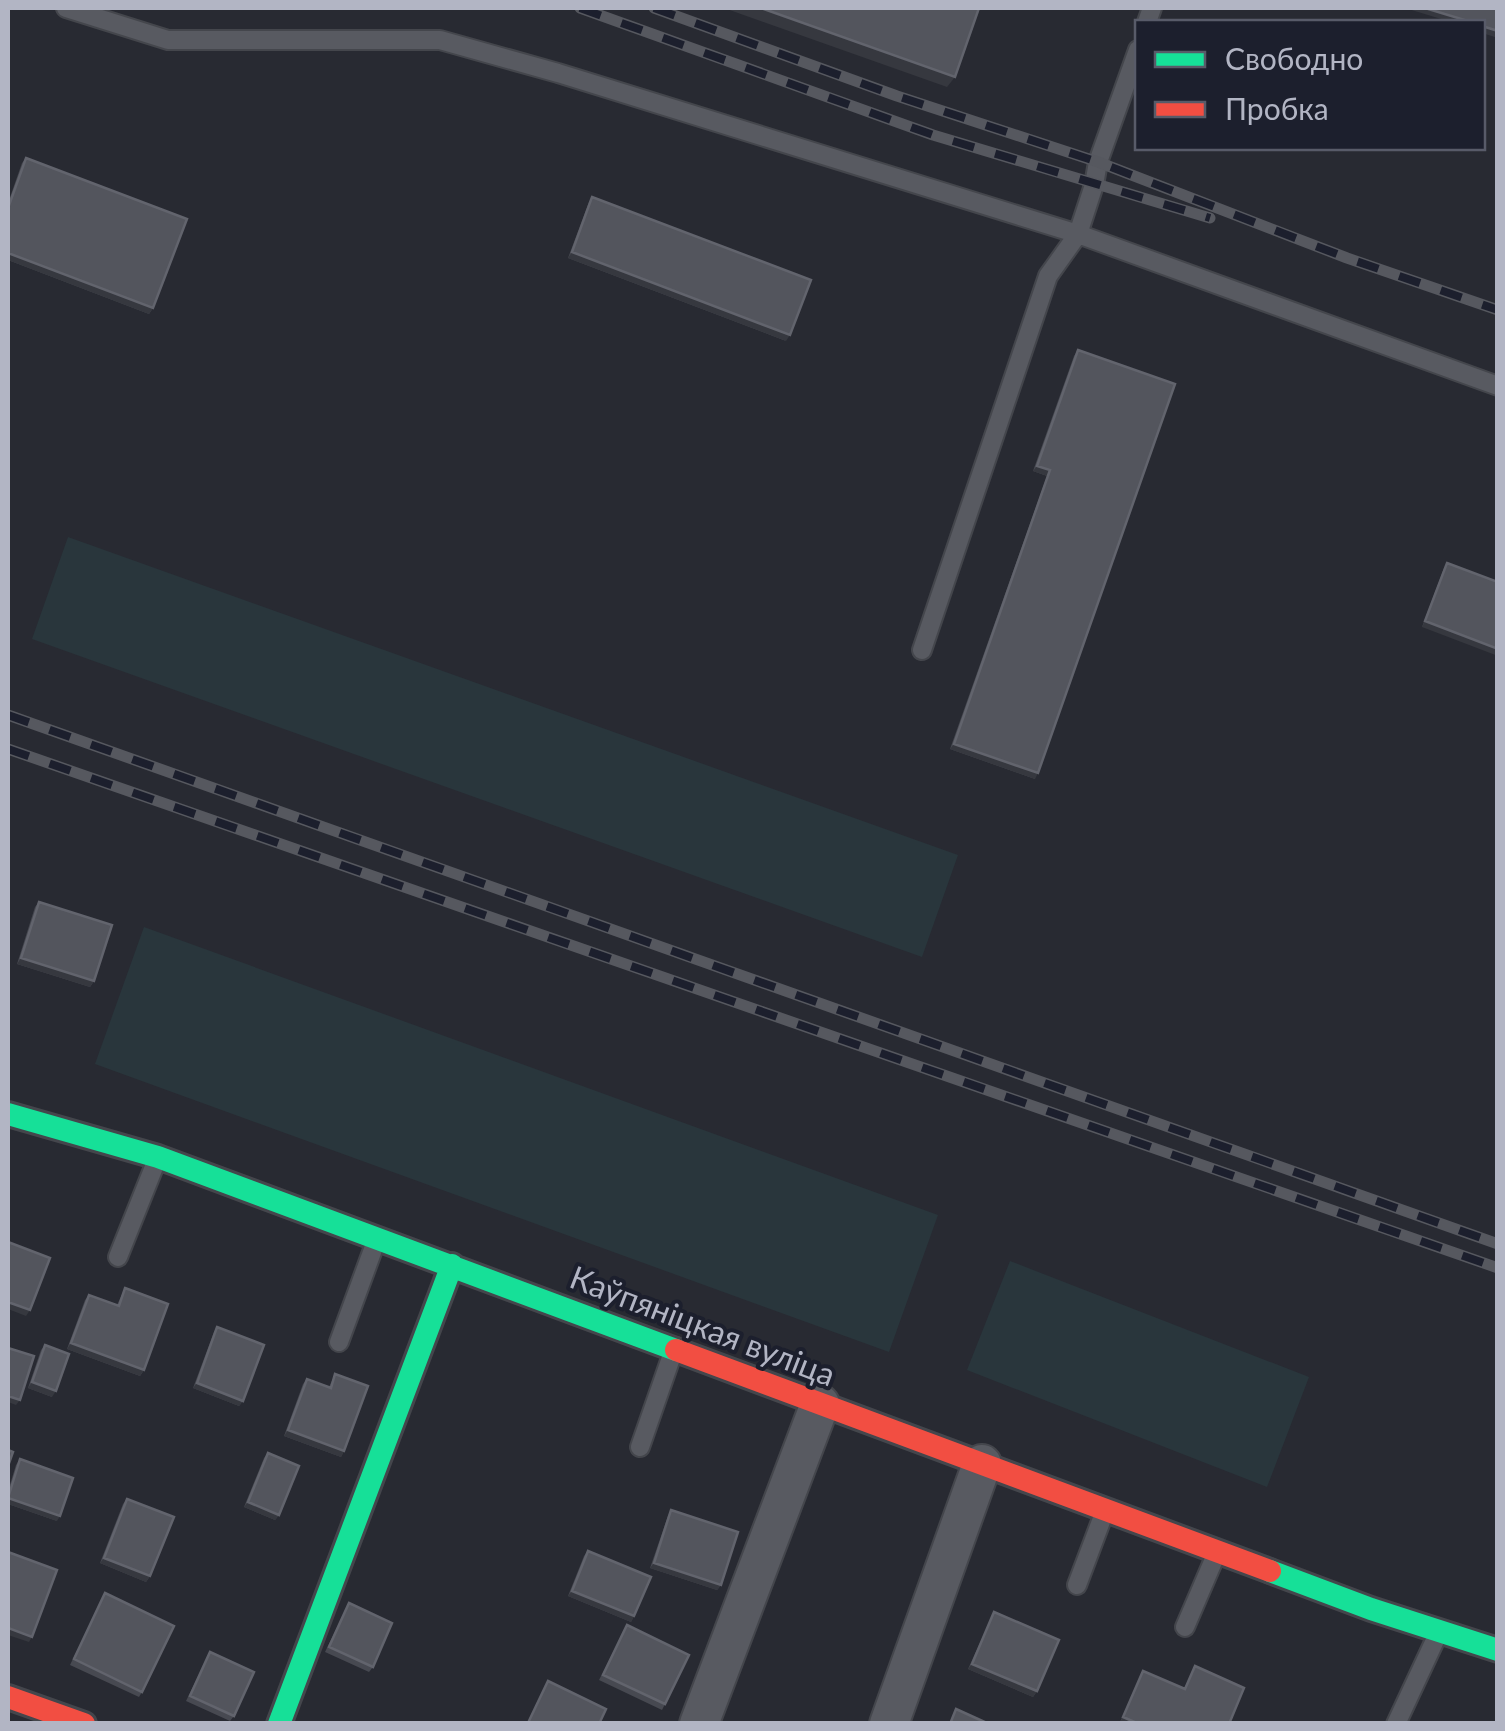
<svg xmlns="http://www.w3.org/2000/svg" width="1505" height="1731" font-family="Lato,sans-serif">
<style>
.green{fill:#29363c}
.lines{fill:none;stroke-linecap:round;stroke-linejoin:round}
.lane-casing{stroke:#44464c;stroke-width:22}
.street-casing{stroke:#44464c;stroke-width:42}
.fast-casing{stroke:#44464c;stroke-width:28}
.jam-casing{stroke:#44464c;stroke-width:28}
.lane{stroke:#585a61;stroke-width:18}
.street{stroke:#585a61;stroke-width:38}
.fast{stroke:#16e098;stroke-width:22}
.jam{stroke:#f24e42;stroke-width:22}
.rail-casing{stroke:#56585f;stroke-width:11}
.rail{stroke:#1c1f2d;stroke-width:8;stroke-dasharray:22;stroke-linecap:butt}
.wall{fill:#474951}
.shaded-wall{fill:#36383f}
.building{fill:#53555d;stroke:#62646d;stroke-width:2.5}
.labels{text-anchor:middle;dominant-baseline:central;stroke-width:8;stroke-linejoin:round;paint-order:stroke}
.street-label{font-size:32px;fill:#b2b5c4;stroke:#1c1f2d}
</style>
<rect width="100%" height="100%" fill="#282a32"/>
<path class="green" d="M68,537L958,855L922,957L32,639Z
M144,927L938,1215L889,1352L95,1064Z
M1010,1261L1309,1377L1267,1487L967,1370Z"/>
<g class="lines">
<defs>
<path id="lane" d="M66,8L168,40H440L558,73L1078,234L1498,386
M1147,22L1152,8
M922,650L1048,276L1078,234L1094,185L1098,162L1138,50
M118,1257L156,1162
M339,1342L375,1244
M640,1447L672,1355
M1077,1585L1103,1516
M1185,1627L1215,1557
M1396,1724L1437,1636"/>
<path id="street" d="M699,1724L820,1404
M889,1724L982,1464"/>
<path id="fast" d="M8,1114L158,1157L676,1350
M1270,1571L1371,1609L1498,1650
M279,1724L452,1265"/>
<path id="jam" d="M676,1350L1270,1571
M8,1697L84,1724"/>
</defs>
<use href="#lane" class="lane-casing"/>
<use href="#street" class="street-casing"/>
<use href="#fast" class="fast-casing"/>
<use href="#jam" class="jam-casing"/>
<use href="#lane" class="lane"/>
<use href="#street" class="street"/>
<use href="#fast" class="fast"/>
<use href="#jam" class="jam"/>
<defs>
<path id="rail" d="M580,8L933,135L1210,218
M654,8L897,96L1098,162L1347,258L1498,310
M8,715L1498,1244
M8,749L1498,1268"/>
</defs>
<use href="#rail" class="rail-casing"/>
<use href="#rail" class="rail"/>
</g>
<path class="wall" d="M26,158L153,308L149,314L8,260V203L22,163Z
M592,197L786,341L568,258L589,202Z
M1078,350L1035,779L950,749L1047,476L1033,471L1074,356Z
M1447,563L1498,582L1422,627L1444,568Z
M39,902L94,981L90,987L17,964L35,907Z
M125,1288L144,1370L140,1376L67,1349L85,1300L89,1295L117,1305Z
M217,1327L243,1401L239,1406L193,1388L214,1332Z
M45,1345L52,1397L28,1388L41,1350Z
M335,1374L344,1451L341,1457L284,1436L303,1384L307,1379L329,1387Z
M268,1453L279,1515L275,1520L244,1507L264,1458Z
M20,1459L57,1521L8,1504V1491L16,1465Z
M127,1499L150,1576L146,1582L100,1563L123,1504Z
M671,1510L721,1585L717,1590L650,1568L668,1516Z
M588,1551L634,1616L631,1622L568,1596L584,1556Z
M105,1593L142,1692L139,1697L70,1665Z
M349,1603L373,1667L369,1672L325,1652Z
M994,1612L1037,1691L1033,1697L968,1669Z
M627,1625L665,1704L662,1710L599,1680Z
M210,1652L234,1716L230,1721L186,1701Z
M1195,1666L1229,1724L1120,1722L1143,1671L1184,1689Z"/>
<path class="shaded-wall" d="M724,8H761L955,77L947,87Z
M1405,8H1425L1471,22H1451Z
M1482,26L1498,31V38L1482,33Z
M572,252L790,335L786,341L568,258Z
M8,253L153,308L149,314L8,260Z
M1037,466L1050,470L1047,476L1033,471Z
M1425,621L1498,649V656L1422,627Z
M954,744L1038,773L1035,779L950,749Z
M21,958L94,981L90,987L17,964Z
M8,1302L30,1310L26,1316L8,1309Z
M71,1343L144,1370L140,1376L67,1349Z
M32,1382L56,1391L52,1397L28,1388Z
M197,1383L243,1401L239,1406L193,1388Z
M8,1396L20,1400L16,1405L8,1402Z
M288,1430L344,1451L341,1457L284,1436Z
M8,1498L60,1516L57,1521L8,1504Z
M248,1502L279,1515L275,1520L244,1507Z
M104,1558L150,1576L146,1582L100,1563Z
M654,1563L721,1585L717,1590L650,1568Z
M572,1591L634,1616L631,1622L568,1596Z
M8,1628L32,1637L29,1642L8,1635Z
M972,1664L1037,1691L1033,1697L968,1669Z
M1123,1717L1139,1724L1120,1722Z"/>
<path class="building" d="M761,8H979L955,77Z
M1425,8H1498V31L1482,26V22H1471Z
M26,158L187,219L153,308L8,253V208Z
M592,197L811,280L790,335L572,252Z
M1078,350L1175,384L1038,773L954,744L1050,470L1037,466Z
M1447,563L1498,582V649L1425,621Z
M39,902L112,925L94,981L21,958Z
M8,1242L50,1258L30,1310L8,1302Z
M125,1288L168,1304L144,1370L71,1343L89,1295L119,1306Z
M217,1327L264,1345L243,1401L197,1383Z
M45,1345L69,1354L56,1391L32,1382Z
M8,1348L34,1356L20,1400L8,1396Z
M335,1374L368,1386L344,1451L288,1430L307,1379L331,1388Z
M8,1450L13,1452L8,1466Z
M268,1453L299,1466L279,1515L248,1502Z
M20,1459L73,1478L60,1516L8,1498Z
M127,1499L174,1517L150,1576L104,1558Z
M671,1510L738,1532L721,1585L654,1563Z
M588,1551L651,1577L634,1616L572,1591Z
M8,1552L57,1570L32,1637L8,1628Z
M105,1593L174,1626L142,1692L74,1659Z
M349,1603L392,1623L373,1667L329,1647Z
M994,1612L1059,1640L1037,1691L972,1664Z
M627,1625L689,1655L665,1704L603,1675Z
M210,1652L254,1672L234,1716L190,1696Z
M1195,1666L1244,1688L1229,1724H1139L1123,1717L1143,1671L1185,1689Z
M548,1681L606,1709L599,1724L528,1723Z
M956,1709L989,1724H950Z"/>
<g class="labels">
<g class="street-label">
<text transform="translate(703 1325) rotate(21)">Каўпяніцкая вуліца</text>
</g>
</g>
<rect width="1505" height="1731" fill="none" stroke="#b2b5c4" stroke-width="20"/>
<rect x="1135" y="20" width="350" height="130" fill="#1c1f2d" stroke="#585b69" stroke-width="2.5"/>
<rect x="1155" y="52" width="50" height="15" fill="#16e098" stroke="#585b69" stroke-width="2.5"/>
<text x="1225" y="70" font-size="30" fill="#b2b5c4">Свободно</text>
<rect x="1155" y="102" width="50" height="15" fill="#f24e42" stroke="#585b69" stroke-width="2.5"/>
<text x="1225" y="120" font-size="30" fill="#b2b5c4">Пробка</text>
</svg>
